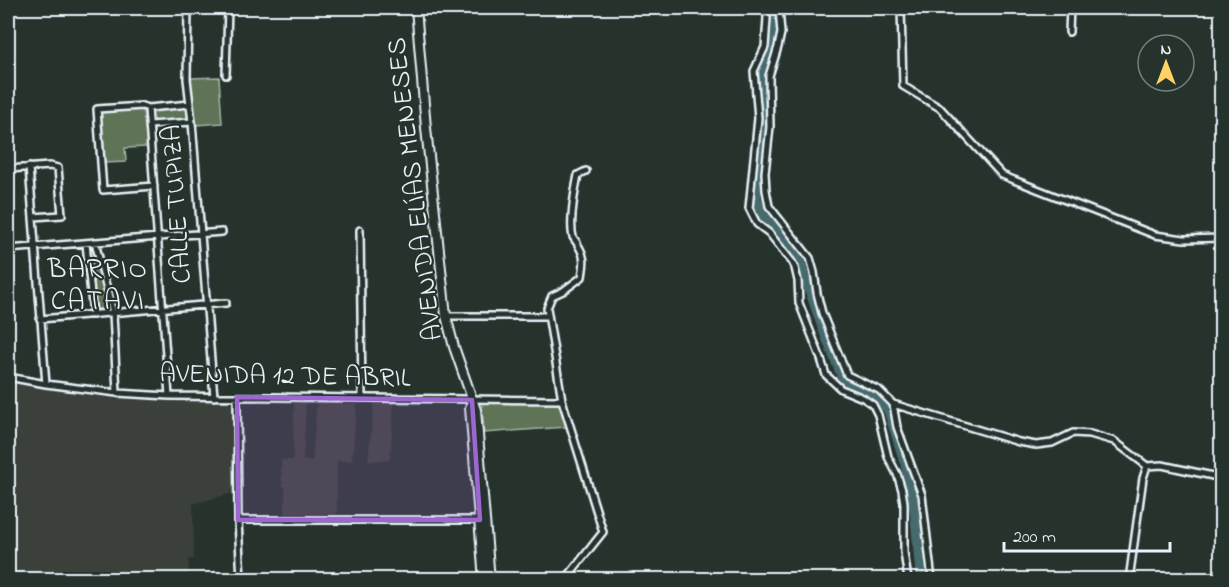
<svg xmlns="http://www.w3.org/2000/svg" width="1229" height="587" font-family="'Indie Flower',sans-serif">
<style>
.built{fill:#3b403a}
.green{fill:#5e7356;stroke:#a3b2a7;stroke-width:1.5}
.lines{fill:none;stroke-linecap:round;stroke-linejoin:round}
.river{stroke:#476a6d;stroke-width:10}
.minor-casing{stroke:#e8f1f8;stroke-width:10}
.primary-casing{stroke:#e8f1f8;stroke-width:12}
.minor{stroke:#26332d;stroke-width:5}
.primary{stroke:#26332d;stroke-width:8}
.marked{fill:#9c67d0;fill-opacity:0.2;stroke:#9c67d0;stroke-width:4.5;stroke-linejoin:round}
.labels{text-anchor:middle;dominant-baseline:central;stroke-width:4.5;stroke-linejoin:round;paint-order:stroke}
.street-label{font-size:27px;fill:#e8f1f8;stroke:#26332d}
.neighbourhood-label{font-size:28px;letter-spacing:1.5px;fill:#e8f1f8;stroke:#26332d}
</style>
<rect width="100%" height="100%" fill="#26332d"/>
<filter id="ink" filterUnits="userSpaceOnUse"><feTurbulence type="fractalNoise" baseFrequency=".0167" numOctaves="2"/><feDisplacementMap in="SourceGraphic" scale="12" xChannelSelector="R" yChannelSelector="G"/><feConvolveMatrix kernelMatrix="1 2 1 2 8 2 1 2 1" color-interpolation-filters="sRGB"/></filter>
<g filter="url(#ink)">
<path class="built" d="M8,382L111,398L229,402L232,404L233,493L193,504L194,559H189L188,579H8Z
M294,403H306L303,460L310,461L312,460L317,403L357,404L352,461H337V514L285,515V486H282L281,460H293Z
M374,403H394L390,460L368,461Z"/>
<path class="green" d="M219,77L222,123L196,125L190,78Z
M185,107L187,109L188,119L187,120L154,123C151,119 150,114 153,109Z
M143,109L147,147L125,148L126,162L104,163L101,114L103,112Z
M89,245L92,246L108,308L96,309Z
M559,402L566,427L484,433L482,403Z"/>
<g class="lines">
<path class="river" d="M773,8L774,37L761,72L766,130L758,163L756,198L762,214L778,231L799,259L823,329L841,374L849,386L877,400L888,409L906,466L915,512L921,580"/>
<defs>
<path id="minor" d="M188,8L187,79L192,122L214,397
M766,8L767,18L765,47L754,71L758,118L749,208L757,224L769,233L792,262L795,268L798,281L799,303L821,359L826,375L841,389L863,398L873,405L878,415L888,457L897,474L902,490L904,503V552L908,580
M779,8L781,33L778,47L769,76L770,127L765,173L766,190L769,206L810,258L814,272L817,293L822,313L847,375L879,390L893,404L897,427L922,495L932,580
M901,8L903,86L940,108L1002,175L1014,180L1155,235L1184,239L1222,238
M1069,32L1070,8
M226,75L228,8
M148,108L169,396
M150,125L192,122
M29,167L46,384
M8,169L50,166L58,168L62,215L33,217
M154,186L103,190L97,109L142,106L148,108L190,104
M360,230L362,397
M95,242L113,313L117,393
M86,243L93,315
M8,249L222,232
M446,316H548
M40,319L226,303
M8,377L46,384L117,393L169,396L562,400
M237,397L238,520L241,580
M893,404L1019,442L1036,445L1052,443L1073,433L1090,434L1114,441L1147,466L1162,465L1222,478
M238,520H480
M565,580L603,532L562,400L547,308L552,296L563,291L582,277C584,263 586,258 578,245C577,242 574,239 573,237C569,222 575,190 578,175L586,171
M1129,580L1143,478L1147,466"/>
<path id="primary" d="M416,8L426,128L446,316L454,347L476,410L490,580
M472,401L470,408L484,580"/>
</defs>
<use href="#minor" class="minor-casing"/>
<use href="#primary" class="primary-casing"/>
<use href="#minor" class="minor"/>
<use href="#primary" class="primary"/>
</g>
</g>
<path class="marked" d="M237,397L472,400L480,520H238Z"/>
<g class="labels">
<g class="street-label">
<text transform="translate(416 189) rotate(-97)">AVENIDA ELÍAS MENESES</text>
<text transform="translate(178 204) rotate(-94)">CALLE TUPIZA</text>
<text transform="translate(285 377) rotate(1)">AVENIDA 12 DE ABRIL</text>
</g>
<g class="neighbourhood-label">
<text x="98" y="270">BARRIO<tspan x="98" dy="32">CATAVI</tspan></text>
</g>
</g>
<rect width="1229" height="587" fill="none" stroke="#26332d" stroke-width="30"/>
<rect x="15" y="15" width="1199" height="557" fill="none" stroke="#e8f1f8" stroke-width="2" filter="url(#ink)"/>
<g transform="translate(1166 63)"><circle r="28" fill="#26332d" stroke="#747f7e" stroke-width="1.5"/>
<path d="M0-4.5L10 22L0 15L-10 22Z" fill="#ffd166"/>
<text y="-9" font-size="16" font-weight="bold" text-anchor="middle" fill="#e8f1f8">N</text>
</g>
<path d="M1004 542v9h166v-9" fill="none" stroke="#e8f1f8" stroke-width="3"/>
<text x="1013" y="542" font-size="18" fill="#e8f1f8" stroke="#26332d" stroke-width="4.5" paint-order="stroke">200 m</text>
</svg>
